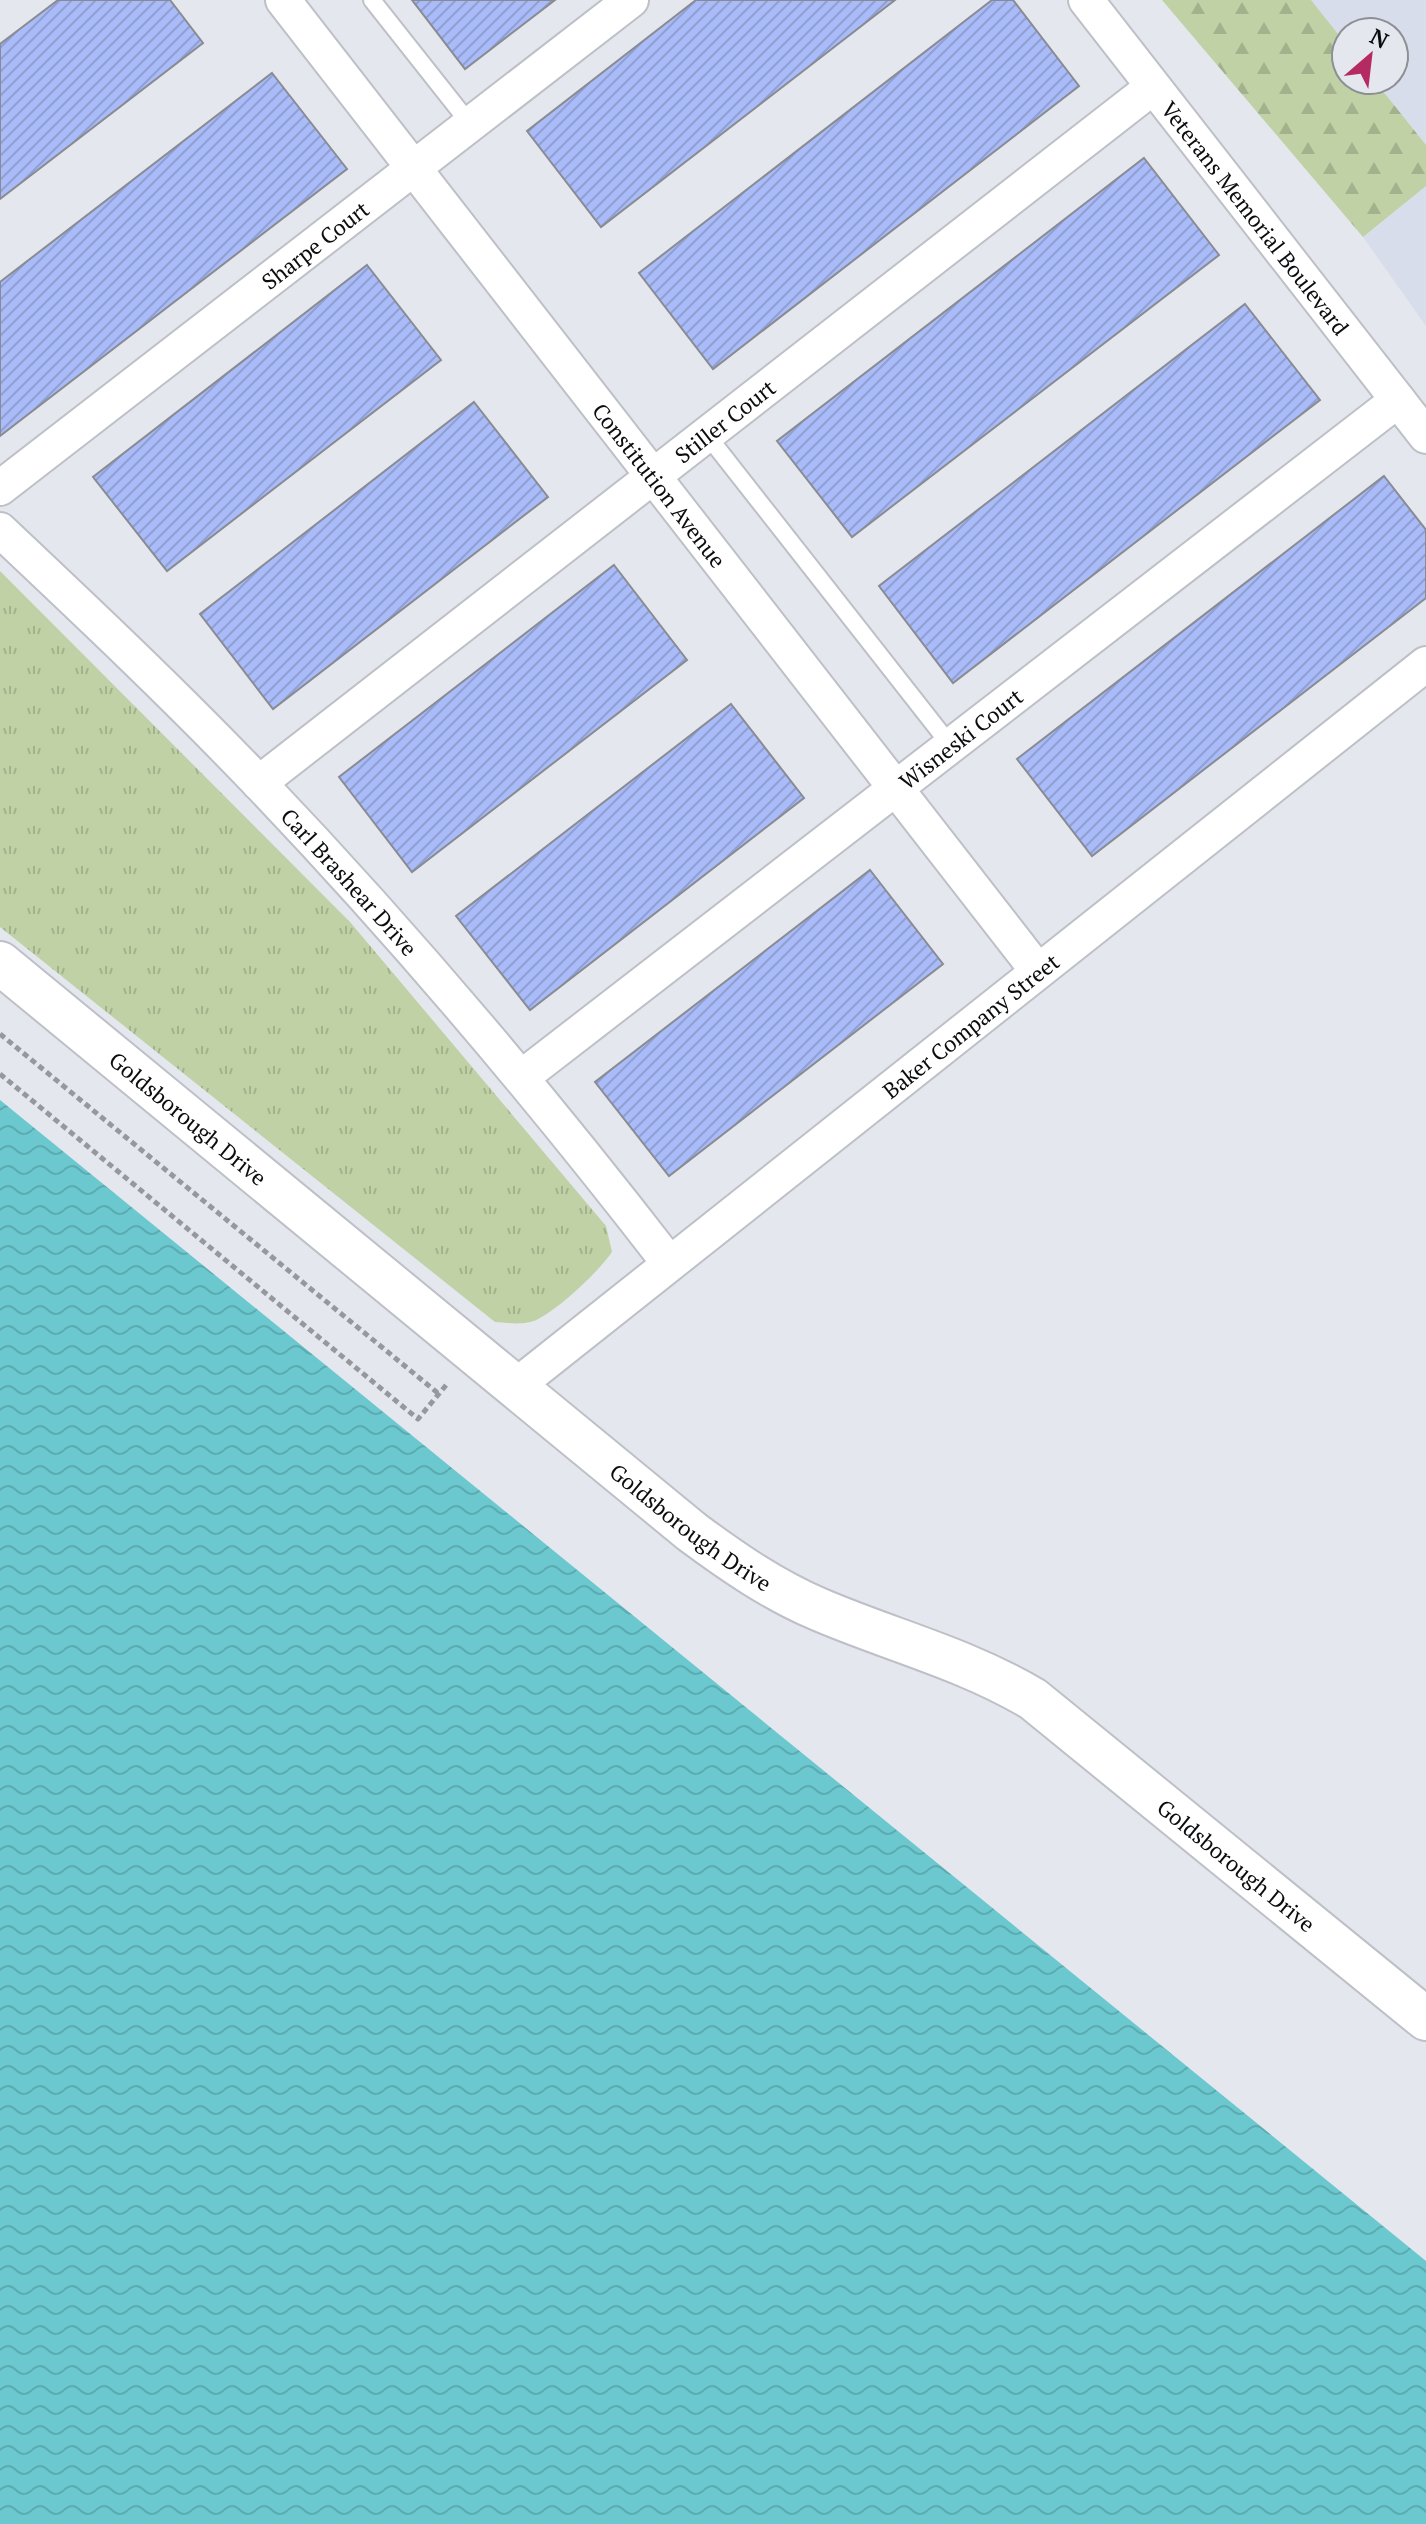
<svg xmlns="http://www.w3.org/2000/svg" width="1426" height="2524" font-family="'PT Serif',serif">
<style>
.built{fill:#d8ddeb}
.grass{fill:url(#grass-tufts)}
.forest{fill:url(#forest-firs)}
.water{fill:url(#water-waves)}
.building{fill:url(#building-hatch);stroke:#898b92;stroke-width:2}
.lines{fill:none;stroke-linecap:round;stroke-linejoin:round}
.service-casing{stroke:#bdc0c7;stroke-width:20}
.minor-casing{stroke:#bdc0c7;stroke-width:38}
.tertiary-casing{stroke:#bdc0c7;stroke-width:46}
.path{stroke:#96989d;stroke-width:5;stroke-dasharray:6 4;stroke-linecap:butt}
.service{stroke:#fff;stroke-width:16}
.minor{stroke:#fff;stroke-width:34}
.tertiary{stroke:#fff;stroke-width:42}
.labels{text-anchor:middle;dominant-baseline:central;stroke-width:7;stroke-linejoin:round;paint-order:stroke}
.street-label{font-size:22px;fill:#0b0c0e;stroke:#e4e7ee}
</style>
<defs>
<pattern id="grass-tufts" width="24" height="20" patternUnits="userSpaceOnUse" patternTransform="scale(2)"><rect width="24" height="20" fill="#bfd1a5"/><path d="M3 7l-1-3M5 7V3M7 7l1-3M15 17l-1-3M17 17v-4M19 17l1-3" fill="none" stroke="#a3b28d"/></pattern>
<pattern id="forest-firs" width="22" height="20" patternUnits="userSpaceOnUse" patternTransform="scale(2)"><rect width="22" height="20" fill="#bfd1a5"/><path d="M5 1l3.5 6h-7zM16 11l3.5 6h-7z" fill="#a3b28d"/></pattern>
<pattern id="water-waves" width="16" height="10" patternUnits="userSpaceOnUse" patternTransform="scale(2)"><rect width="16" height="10" fill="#6bc8cf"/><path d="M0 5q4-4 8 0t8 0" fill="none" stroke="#5babb1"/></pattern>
<pattern id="building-hatch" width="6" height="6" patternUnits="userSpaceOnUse" patternTransform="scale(2)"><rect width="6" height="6" fill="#a9bbf8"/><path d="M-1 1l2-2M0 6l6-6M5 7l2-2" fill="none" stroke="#90a0d3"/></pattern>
</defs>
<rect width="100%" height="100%" fill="#e4e7ee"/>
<path class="built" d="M1311,0H1426V145L1374,80H1394V32H1346V44Z
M1426,186V326L1363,237Z"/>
<path class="grass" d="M0,571L350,922L606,1226L612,1252C597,1273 563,1305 540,1318C527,1326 510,1323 495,1322L0,927Z"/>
<path class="forest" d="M1162,0H1311L1346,44V80H1374L1426,145V186L1363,237Z"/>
<path class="water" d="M0,1100L1426,2261V2524H0Z"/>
<path class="building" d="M58,0H170L203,43L0,199V44Z
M412,0H555L465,69Z
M696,0H895L601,227L527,131Z
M992,0H1013L1079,86L713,369L639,273Z
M272,73L347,169L0,436V282Z
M1144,158L1219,255L852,537L777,441Z
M367,265L441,360L167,571L93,477Z
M1245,304L1320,400L953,683L879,586Z
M474,402L548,497L273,709L200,614Z
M1384,476L1426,530V598L1092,856L1017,759Z
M614,565L687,660L412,872L339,777Z
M731,704L804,798L530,1010L456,916Z
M870,870L943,964L669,1176L595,1082Z"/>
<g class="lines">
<defs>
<path id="service" d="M372,0L470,124
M707,435L951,746"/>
<g id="minor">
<path id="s1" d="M283,0L1037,970"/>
<path id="s2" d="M1086,0L1426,436"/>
<path id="s3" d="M0,488L631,0"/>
<path id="s4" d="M0,530C88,613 176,696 260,784C405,936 540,1096 669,1263"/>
<path id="s5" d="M259,783L1153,87"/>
<path id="s6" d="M522,1077L1398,400"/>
<path id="s7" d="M516,1386L1426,664"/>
</g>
<g id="tertiary">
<path id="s8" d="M0,963L692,1532C731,1561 773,1590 818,1609C890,1640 964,1658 1033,1699L1426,2019"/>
</g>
</defs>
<use href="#service" class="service-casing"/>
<use href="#minor" class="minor-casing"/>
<use href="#tertiary" class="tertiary-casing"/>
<path class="path" d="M0,1034L439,1394
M0,1074L418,1419L447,1384"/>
<use href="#service" class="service"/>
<use href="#minor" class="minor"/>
<use href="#tertiary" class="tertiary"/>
</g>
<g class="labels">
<g class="street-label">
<text stroke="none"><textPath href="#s2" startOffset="276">Veterans Memorial Boulevard</textPath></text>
<text stroke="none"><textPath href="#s3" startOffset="398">Sharpe Court</textPath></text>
<text stroke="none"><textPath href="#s5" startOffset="590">Stiller Court</textPath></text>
<text stroke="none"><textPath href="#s1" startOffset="614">Constitution Avenue</textPath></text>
<text stroke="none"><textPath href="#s6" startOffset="554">Wisneski Court</textPath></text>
<text stroke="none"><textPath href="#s4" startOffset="496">Carl Brashear Drive</textPath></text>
<text stroke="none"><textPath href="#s7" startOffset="580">Baker Company Street</textPath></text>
<text stroke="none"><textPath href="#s8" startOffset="244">Goldsborough Drive</textPath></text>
<text stroke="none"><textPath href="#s8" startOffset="892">Goldsborough Drive</textPath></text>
<text stroke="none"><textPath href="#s8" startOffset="1540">Goldsborough Drive</textPath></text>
</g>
</g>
<g transform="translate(1370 56) rotate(28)"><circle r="38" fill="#e4e7ee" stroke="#8d8f94" stroke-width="2"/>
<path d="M0-6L14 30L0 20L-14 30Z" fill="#b62a63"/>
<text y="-12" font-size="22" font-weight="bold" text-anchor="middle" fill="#0b0c0e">N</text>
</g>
</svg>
